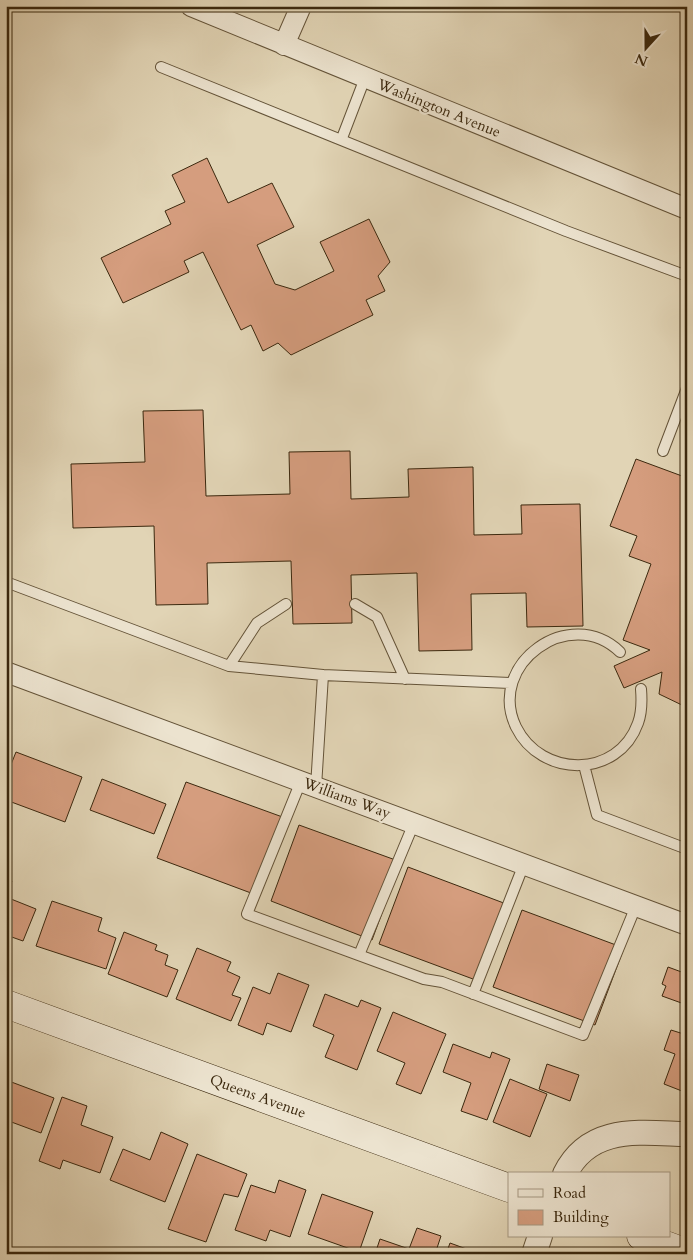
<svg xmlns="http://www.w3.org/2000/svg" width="693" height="1260" font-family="Cardo,serif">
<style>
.building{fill:#d59d7e;stroke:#3b280e}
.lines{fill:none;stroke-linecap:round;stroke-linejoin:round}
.service-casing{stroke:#645338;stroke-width:12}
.minor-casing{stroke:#645338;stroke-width:22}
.tertiary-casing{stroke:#645338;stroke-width:26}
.secondary-casing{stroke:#3b280e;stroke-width:29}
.service{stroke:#ece3cf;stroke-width:10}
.minor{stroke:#ece3cf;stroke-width:20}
.tertiary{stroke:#ece3cf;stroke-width:24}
.secondary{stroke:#ece3cf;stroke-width:28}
.labels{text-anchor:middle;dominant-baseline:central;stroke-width:4.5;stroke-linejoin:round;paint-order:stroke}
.street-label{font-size:15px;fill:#3b280e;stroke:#ece3cf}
</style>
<rect width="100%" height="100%" fill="#e1d4b5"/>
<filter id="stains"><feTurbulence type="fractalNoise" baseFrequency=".004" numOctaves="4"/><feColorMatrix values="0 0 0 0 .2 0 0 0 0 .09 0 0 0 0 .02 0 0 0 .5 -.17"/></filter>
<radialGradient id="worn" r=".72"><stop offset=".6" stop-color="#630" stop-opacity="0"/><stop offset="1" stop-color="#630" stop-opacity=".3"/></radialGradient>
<path class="building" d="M207,158L228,203L272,183L294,227L257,245L275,284L295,290L334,271L320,242L369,219L390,262L378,276L385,291L366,300L373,315L291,355L278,343L263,351L251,325L241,330L203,252L184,261L189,272L123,303L101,258L171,224L165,211L185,202L172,175Z
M203,410L206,496L290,494L289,452L350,451L351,499L409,497L408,469L473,467L474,535L522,534L521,505L580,504L583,626L527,627L526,593L471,594L472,650L419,651L417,573L351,575L352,623L293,624L291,561L207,563L208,604L156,605L154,526L73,528L71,464L145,462L143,411Z
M636,459L682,476L687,464V715L684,706L659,694L662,672L624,688L614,666L650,650L623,640L651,564L629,556L637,536L610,526Z
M16,752L82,777L65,822L6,800V777Z
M102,779L166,804L154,834L90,810Z
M186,782L288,819L259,896L157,858Z
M299,825L401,862L372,940L271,901Z
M408,867L509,905L481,982L379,944Z
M6,879L12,881L6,896Z
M6,897L36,909L23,941L6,935Z
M52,901L102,918L98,931L116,938L106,969L36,946Z
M522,910L624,948L595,1025L493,987Z
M124,932L157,945L155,950L168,955L165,965L178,970L167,997L108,974Z
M197,948L231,962L227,971L240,977L232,995L241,998L231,1021L176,999Z
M668,967L687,974V1005L662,996L666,986L662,984Z
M278,973L309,985L291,1032L267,1023L263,1035L238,1025L253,987L270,994Z
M325,994L358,1007L361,1000L381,1008L357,1070L325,1057L334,1035L313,1026Z
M393,1012L446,1034L421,1094L396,1084L405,1063L377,1051Z
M671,1030L687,1035V1093L664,1084L675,1054L664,1050Z
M453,1044L490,1058L492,1052L510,1059L487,1120L461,1111L471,1083L443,1072Z
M547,1064L579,1075L570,1101L539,1089Z
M510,1079L547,1094L530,1137L493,1122Z
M6,1080L54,1098L41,1133L6,1120Z
M62,1097L87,1106L81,1125L113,1137L100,1173L63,1160L60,1169L39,1161Z
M161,1132L188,1144L165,1202L110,1180L123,1149L150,1160Z
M197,1154L247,1174L238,1197L224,1194L206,1242L168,1229Z
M279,1180L306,1190L290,1237L270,1230L266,1241L235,1230L251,1185L275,1193Z
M322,1194L373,1212L359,1252L308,1234Z
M417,1228L441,1236L435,1254H375L380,1239L409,1249Z
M450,1243L472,1251L471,1254H446Z"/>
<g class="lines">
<defs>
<path id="service" d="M161,67L566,231L687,276
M342,138L365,78
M663,451L687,388
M6,582L229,666L323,675L316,787
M355,604L377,617L405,679
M620,652C570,604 486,664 516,727C541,778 618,779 638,723C642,712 642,701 641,689
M229,666L257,623L286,604
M323,675L512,683
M584,765L597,815L687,849
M301,781L247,914L424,979L442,982L583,1035L636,906
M359,955L414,823
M473,994L524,864"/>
<path id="minor" d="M191,6L687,209
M284,45L301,6
M6,672L687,925"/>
<path id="tertiary" d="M565,1174C590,1124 640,1133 687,1134
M534,1254L540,1236"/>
<path id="secondary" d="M6,1004L509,1188
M641,1236L687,1253"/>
</defs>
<use href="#service" class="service-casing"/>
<use href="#minor" class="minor-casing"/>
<use href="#tertiary" class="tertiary-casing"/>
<use href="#secondary" class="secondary-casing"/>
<use href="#service" class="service"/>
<use href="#minor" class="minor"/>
<use href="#tertiary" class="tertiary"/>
<use href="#secondary" class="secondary"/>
</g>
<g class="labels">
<g class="street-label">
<text transform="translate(439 108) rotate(22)">Washington Avenue</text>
<text transform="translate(347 798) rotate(20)">Williams Way</text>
<text transform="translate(258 1096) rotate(20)">Queens Avenue</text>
</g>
</g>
<rect width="693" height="1260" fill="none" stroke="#e1d4b5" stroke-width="25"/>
<rect x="8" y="8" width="678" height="1245" fill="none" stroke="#3b280e" stroke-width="2.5"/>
<rect x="12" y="12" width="668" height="1235" fill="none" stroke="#3b280e"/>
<rect x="508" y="1172" width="162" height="65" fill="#ece3cf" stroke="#a59882"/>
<rect x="518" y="1189" width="25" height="8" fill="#ece3cf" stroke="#a59882"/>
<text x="553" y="1198" font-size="15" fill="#3b280e">Road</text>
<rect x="518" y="1210" width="25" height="15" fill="#d59d7e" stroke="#a59882"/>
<text x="553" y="1222" font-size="15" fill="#3b280e">Building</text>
<g transform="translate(646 48) rotate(201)" stroke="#ece3cf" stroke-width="4" paint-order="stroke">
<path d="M0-4L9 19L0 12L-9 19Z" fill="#3b280e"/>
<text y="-8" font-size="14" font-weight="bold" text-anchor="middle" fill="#3b280e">N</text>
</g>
<rect width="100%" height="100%" filter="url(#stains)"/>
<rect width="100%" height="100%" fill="url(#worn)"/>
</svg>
